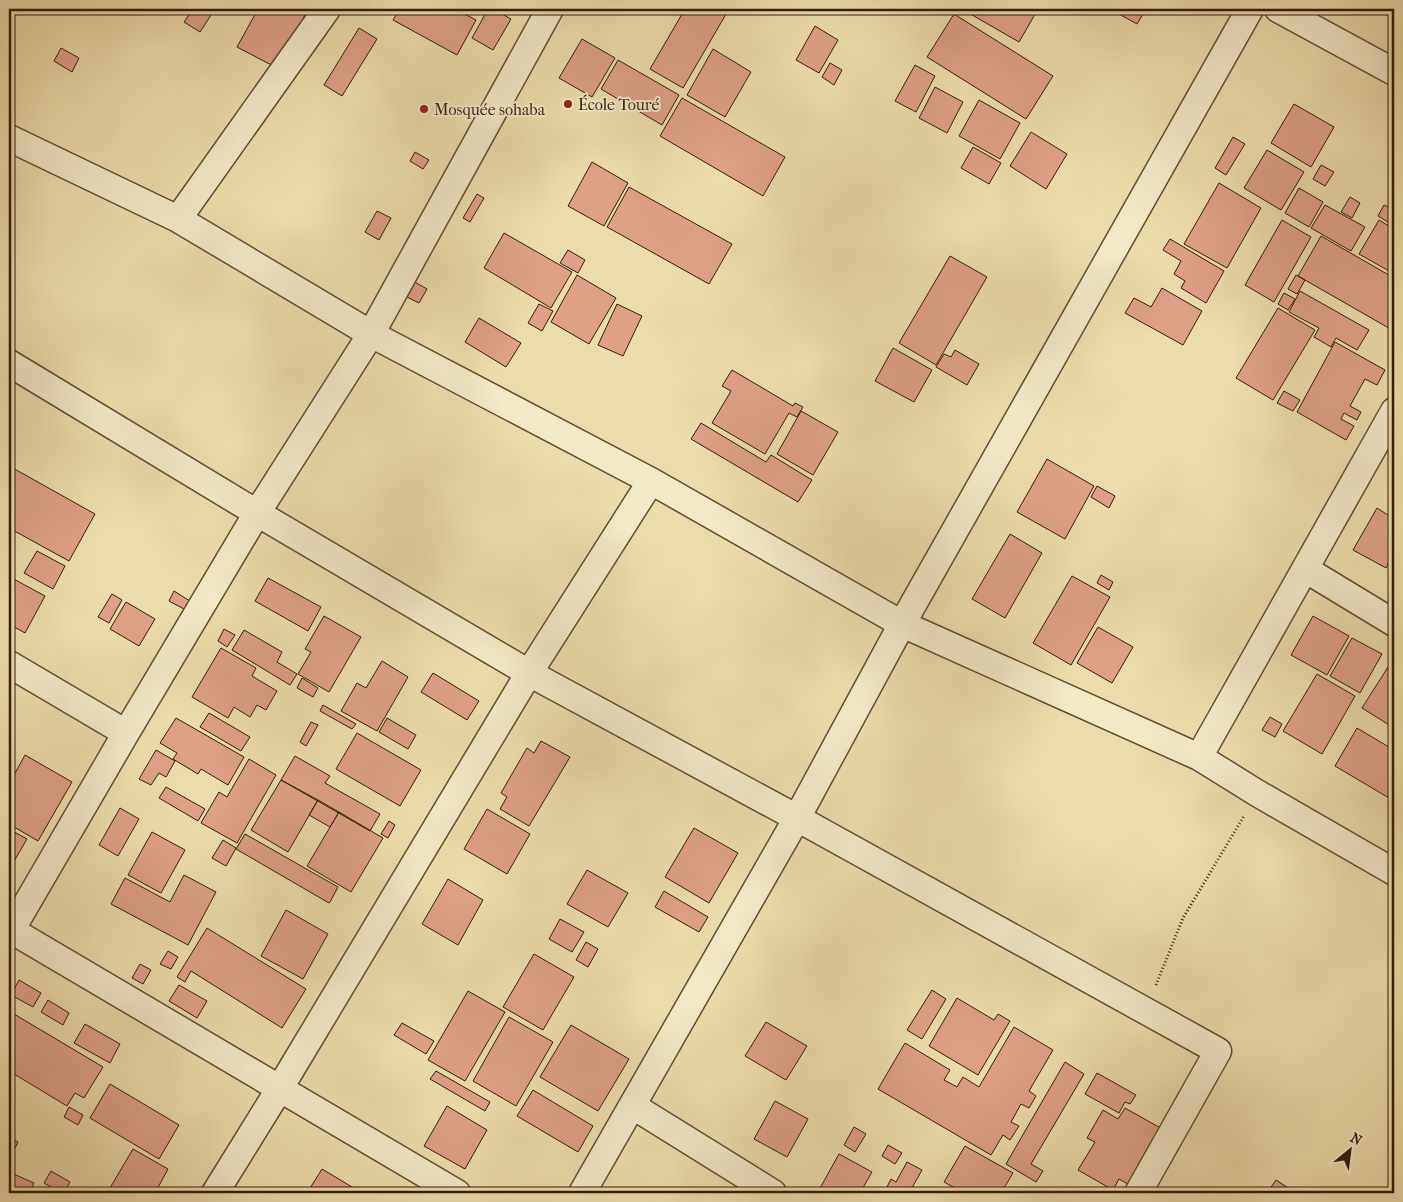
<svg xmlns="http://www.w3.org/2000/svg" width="1403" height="1202" font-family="'IM FELL French Canon',serif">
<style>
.building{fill:#dea087;stroke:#321d09}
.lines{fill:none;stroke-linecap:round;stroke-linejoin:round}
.minor-casing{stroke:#604d31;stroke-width:29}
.path{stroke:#321d09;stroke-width:3;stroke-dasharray:1 2.5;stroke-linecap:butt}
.minor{stroke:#f2e9c7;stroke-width:26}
.poi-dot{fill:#8f2418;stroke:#f2e9c7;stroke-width:2}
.labels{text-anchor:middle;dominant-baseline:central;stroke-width:4;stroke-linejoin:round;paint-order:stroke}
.poi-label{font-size:16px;fill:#321d09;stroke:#f2e9c7;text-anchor:start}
</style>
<rect width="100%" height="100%" fill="#ebdda9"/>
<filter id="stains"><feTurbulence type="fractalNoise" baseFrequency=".004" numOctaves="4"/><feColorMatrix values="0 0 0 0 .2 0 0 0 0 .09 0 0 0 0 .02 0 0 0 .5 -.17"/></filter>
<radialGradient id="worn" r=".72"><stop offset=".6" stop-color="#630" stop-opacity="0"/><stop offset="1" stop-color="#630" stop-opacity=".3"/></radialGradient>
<path class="building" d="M193,9H215L200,32L184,22Z
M258,9H308L277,68L237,47Z
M400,9H455L476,20L457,55L393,20Z
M488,9H493L511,19L493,50L472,38Z
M685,9H729L683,88L650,69Z
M969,9H1038L1019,42L967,12Z
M1110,9H1146L1137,24Z
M954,14L1053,76L1026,119L927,57Z
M815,26L838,40L819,73L796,60Z
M359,28L377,39L342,96L324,85Z
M582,39L615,58L592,97L559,78Z
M61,48L79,58L72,72L54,61Z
M713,49L751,72L725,117L687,95Z
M618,60L679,95L662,125L601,89Z
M830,63L842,70L834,85L822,77Z
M915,65L935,76L916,112L895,101Z
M935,87L963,102L947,133L919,118Z
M682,98L785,157L763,196L660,136Z
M979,100L1020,123L1000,159L959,136Z
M1294,104L1334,127L1311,167L1271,143Z
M1031,132L1067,154L1046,189L1010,166Z
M1233,137L1245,144L1226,175L1215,168Z
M973,147L1001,163L989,184L961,168Z
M1267,150L1304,172L1281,210L1244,188Z
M415,152L429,160L423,169L410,161Z
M592,162L628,183L604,226L568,206Z
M1321,165L1334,172L1325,186L1313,179Z
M1219,183L1261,208L1227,268L1184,244Z
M629,187L732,244L709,284L607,227Z
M1299,188L1323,202L1309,227L1285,213Z
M477,194L484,198L470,222L463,218Z
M1350,197L1360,203L1352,218L1341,212Z
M1325,205L1365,227L1351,251L1311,228Z
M1384,205L1394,210L1388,222L1378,216Z
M377,211L391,218L379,240L365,232Z
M1282,220L1311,237L1274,302L1245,285Z
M1379,220L1394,229V267L1391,272L1359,254Z
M504,233L572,272L551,308L484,268Z
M1321,236L1394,278V331L1298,276Z
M1170,239L1224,271L1206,303L1181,288L1185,281L1174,274L1181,261L1163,250Z
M568,250L585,260L578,273L560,263Z
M950,256L987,277L936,365L899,343Z
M577,275L616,298L589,344L551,322Z
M1296,275L1305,280L1297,294L1288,289Z
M413,281L427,289L419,303L405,296Z
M1162,288L1202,311L1183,345L1125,313L1134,298L1151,307Z
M1300,291L1369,330L1357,350L1336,338L1331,347L1314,337L1319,328L1289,312Z
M1284,293L1295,299L1288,310L1278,304Z
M539,304L553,311L542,331L528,323Z
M617,304L642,316L623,356L598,345Z
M1278,308L1315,330L1273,400L1236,378Z
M479,318L521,343L506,367L465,342Z
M1335,342L1385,370L1377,385L1365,379L1350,406L1361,412L1357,420L1344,413L1341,419L1354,426L1346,440L1297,412Z
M893,348L932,370L914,402L875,381Z
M955,350L979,364L967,385L936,367L944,354L951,357Z
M732,370L793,406L795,403L803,407L797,417L789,413L765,454L712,423L731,391L722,386Z
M1284,391L1300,400L1293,411L1277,403Z
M801,411L838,432L813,475L777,454Z
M701,423L766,462L771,455L812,480L798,502L691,439Z
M1047,459L1094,486L1065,539L1017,512Z
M11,467L95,514L69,561L9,528V471Z
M1097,486L1115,496L1109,508L1091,497Z
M1377,508L1394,519V553L1386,568L1353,550Z
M1010,534L1042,553L1005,618L972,599Z
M37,551L65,566L53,589L24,573Z
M1101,575L1113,582L1109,590L1097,583Z
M1072,576L1110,597L1071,665L1033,643Z
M10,577L45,596L25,633L9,624Z
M268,578L321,607L308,631L255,601Z
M174,591L190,601L184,609L169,601Z
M112,594L122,600L109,623L98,617Z
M126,602L155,619L139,646L110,629Z
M324,616L361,637L329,692L298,674L311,652L305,649Z
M1313,616L1349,636L1327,675L1291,655Z
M1098,627L1133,647L1112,683L1077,663Z
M224,629L235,635L227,647L218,641Z
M244,630L282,652L277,662L297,674L290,685L232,650Z
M1352,638L1382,654L1360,693L1330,676Z
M221,648L256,668L252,676L277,691L266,710L257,705L250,717L234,707L228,718L192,697Z
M382,661L408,677L377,731L341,711L357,683L366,688Z
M1388,667L1394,671V728L1362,708Z
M433,673L479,701L467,720L421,692Z
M1317,674L1355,696L1322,754L1283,731Z
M302,678L318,688L313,697L297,688Z
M323,705L356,724L352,729L320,711Z
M209,713L250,737L241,751L200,727Z
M1270,717L1282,724L1275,737L1262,730Z
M176,718L244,757L228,785L201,769L198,774L173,759L177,753L160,743Z
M387,718L416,735L408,749L379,732Z
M311,722L318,725L306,746L300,742Z
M1357,728L1394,750V801L1335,766Z
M357,733L421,770L400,806L336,769Z
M541,741L570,757L529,826L500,809L507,797L501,793L527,748L534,753Z
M156,750L175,761L166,777L159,773L151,785L139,779Z
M25,755L72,782L38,841L9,824V784Z
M295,756L330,776L325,783L380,814L370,831L281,780Z
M249,759L276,775L237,843L201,823L219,792L227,797Z
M281,780L318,800L288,852L251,830Z
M166,787L205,809L198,821L159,798Z
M318,800L339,812L330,827L309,815Z
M120,808L139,819L118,856L99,845Z
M487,809L530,834L507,874L464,849Z
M339,812L383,838L351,892L307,866Z
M389,821L395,825L388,838L381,834Z
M694,828L738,853L709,903L665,877Z
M9,829L27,839L13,863L9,861Z
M152,832L185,850L161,893L128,875Z
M245,834L338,887L330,902L329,903L236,849Z
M223,840L236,848L226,866L212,858Z
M587,870L628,893L608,927L567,904Z
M184,875L216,892L188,945L111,904L125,878L170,902Z
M448,879L483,900L458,945L422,924Z
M664,891L708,917L699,932L655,907Z
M286,910L328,934L303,979L261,956Z
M560,919L584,932L572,952L549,939Z
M207,928L306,989L282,1028L191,971L185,982L177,977Z
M586,942L598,949L588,967L576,960Z
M168,951L178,957L171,969L160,964Z
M534,954L574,977L543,1030L503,1007Z
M140,964L151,970L143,984L132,978Z
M19,980L41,993L33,1007L11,995Z
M179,985L207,1001L197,1018L169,1001Z
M932,990L946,999L922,1039L907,1030Z
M468,991L505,1012L465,1081L428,1060Z
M957,998L994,1020L998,1014L1010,1021L978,1075L929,1046Z
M48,1000L69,1013L63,1025L41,1012Z
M9,1011L103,1067L84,1098L75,1093L67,1106L9,1071Z
M509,1017L553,1042L516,1106L473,1081Z
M766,1022L807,1046L786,1080L745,1056Z
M402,1023L434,1041L426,1054L394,1035Z
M85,1024L120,1044L110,1063L74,1043Z
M571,1025L629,1059L598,1111L540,1077Z
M1014,1027L1053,1050L1029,1091L1036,1096L1029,1108L1021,1104L1011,1122L1019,1126L1010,1140L1003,1135L991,1155L878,1089L905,1043L950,1070L944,1080L957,1087L963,1077L979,1087Z
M1065,1062L1084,1074L1031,1164L1043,1171L1036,1182L1006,1164Z
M436,1071L490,1102L485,1111L430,1079Z
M1097,1073L1136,1095L1130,1104L1125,1102L1119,1113L1085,1094Z
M110,1084L179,1125L159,1159L90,1118Z
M533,1090L593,1126L578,1152L517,1116Z
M775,1101L808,1119L787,1157L754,1139Z
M447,1106L487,1130L465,1169L424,1146Z
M69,1107L83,1115L78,1125L64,1117Z
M1125,1108L1164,1130L1131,1186L1119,1179L1113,1190L1078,1170L1095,1142L1087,1138L1103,1110L1118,1119Z
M854,1127L866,1134L855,1152L844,1145Z
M9,1137L18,1142L9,1160Z
M888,1145L902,1153L895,1164L882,1156Z
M965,1146L1013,1173L1001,1193H964L944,1182Z
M133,1149L168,1169L155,1193H107Z
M839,1154L872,1172L860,1193H824L819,1190Z
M907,1162L922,1170L909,1193H884L891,1179L896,1182Z
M322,1169L362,1193H307Z
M51,1171L70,1182L64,1193H61L44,1183Z
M9,1172L34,1183L29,1193H9Z
M1276,1180L1296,1193H1267Z"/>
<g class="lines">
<defs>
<path id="minor" d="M1278,9L1394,72
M9,138L178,219L371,334L651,481L902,624L1199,757L1257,793L1394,872
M178,219L327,9
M9,363L257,513L529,673L797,818L1218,1051L1138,1193
M1305,569L1394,623
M9,664L126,733
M1199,757L1394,411
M11,930L457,1193
M9,934L126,733L257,513L371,334L550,9
M633,1106L773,1193
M215,1193L280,1088L529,673L651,481
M582,1193L797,818L902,624L1250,9"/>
</defs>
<use href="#minor" class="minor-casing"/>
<path class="path" d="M1156,985L1183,918L1244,816"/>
<use href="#minor" class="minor"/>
</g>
<g class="poi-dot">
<circle cx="568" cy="104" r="5"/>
<circle cx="424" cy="109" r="5"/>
</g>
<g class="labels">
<g class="poi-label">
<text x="578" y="104">École Touré</text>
<text x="434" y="109">Mosquée sohaba</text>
</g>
</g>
<rect width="1403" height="1202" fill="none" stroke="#ebdda9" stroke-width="30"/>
<rect x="10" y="10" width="1383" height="1182" fill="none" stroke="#321d09" stroke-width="2.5"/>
<rect x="15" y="15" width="1373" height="1172" fill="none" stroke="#321d09"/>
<g transform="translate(1350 1150) rotate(29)" stroke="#f2e9c7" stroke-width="4" paint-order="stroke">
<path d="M0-4L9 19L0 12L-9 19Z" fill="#321d09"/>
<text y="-8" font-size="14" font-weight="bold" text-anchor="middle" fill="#321d09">N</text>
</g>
<rect width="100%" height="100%" filter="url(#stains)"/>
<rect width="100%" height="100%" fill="url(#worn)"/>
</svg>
